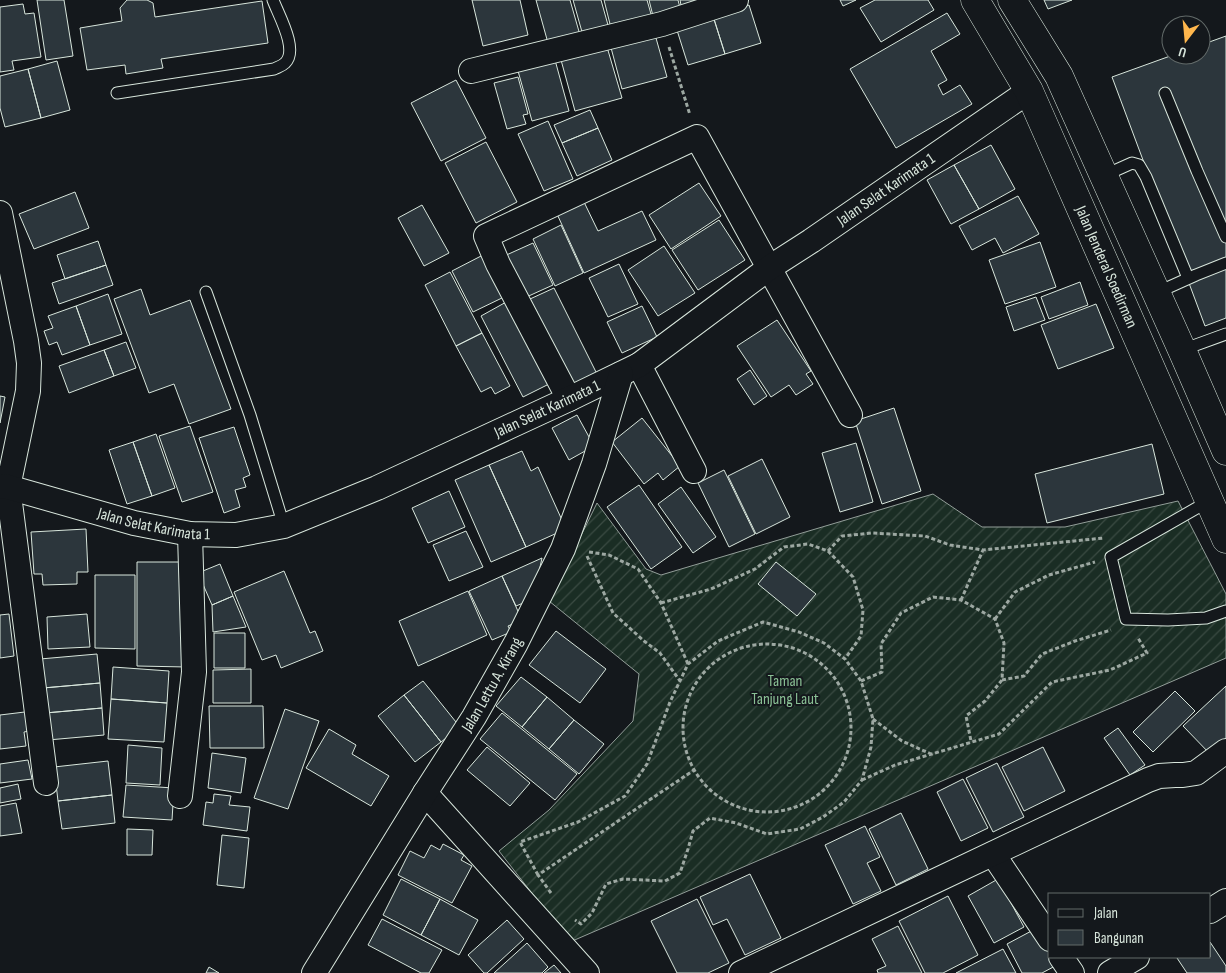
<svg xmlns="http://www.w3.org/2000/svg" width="1226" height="973" font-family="'Sofia Sans Condensed',sans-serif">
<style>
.garden{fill:url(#garden-furrows);stroke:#939e99}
.building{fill:#2c363c;stroke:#d8e6dc}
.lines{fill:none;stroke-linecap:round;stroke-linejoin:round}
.service-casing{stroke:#d8e6dc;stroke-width:13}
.minor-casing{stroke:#d8e6dc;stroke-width:26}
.tertiary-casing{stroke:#d8e6dc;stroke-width:29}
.path{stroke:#9da8a2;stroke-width:3;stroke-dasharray:4 2.5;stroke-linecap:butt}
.service{stroke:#14181c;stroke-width:11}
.minor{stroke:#14181c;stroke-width:24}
.tertiary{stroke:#14181c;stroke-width:28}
.labels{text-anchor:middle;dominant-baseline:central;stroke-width:4;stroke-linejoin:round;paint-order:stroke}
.street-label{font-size:16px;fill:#d8e6dc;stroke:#14181c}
.park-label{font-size:16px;fill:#8ac095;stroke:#14181c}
</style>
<defs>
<pattern id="garden-furrows" width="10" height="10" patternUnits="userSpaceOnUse" patternTransform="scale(1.25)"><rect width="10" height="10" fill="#1a2d24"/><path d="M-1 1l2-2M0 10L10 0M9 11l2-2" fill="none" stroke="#3b4b43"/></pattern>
</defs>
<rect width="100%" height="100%" fill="#14181c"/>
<path class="garden" d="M933,494L982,527H1065L1178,501L1226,594V658L570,942L499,851L549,810L633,721L639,674L549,601L597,503L646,569L661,575Z"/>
<path class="building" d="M37,0H64L73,56L46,60Z
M127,0H147L153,3L155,17L262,1L268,43L161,59L163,68L126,74L125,65L87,70L80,28L122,21L120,8Z
M472,0H520L528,35L483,46Z
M536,0H570L580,35L548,43Z
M573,0H601L608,25L582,32Z
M604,0H647L653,21L612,32Z
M649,0H678L680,8L653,16Z
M680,0H716L682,10Z
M840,0H856L843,6Z
M875,0H928L934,10L881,42L860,8Z
M1044,0H1072L1048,9Z
M23,4L25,14L34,13L41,57L12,61L14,70L0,72V7Z
M749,5L761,43L725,54L713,16Z
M947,13L960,34L931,51L947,80L938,85L943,95L960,85L972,104L896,148L850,69Z
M713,16L725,54L688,65L676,27Z
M654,31L667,77L622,89L610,44Z
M1226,36V318L1205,326L1112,77L1173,55H1201V45Z
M607,47L622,98L575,111L561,60Z
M555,60L569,111L532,121L518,71Z
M57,61L70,110L41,118L28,69Z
M28,69L41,118L5,127L0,108V76Z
M518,77L528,114L523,115L526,124L507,129L494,83Z
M456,80L486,138L441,161L411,103Z
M590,110L598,128L562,143L554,125Z
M548,121L573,179L544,191L518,134Z
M598,128L612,160L577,176L562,143Z
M486,142L517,202L476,223L445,163Z
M991,145L1015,189L979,209L954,165Z
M954,165L979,209L951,224L927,180Z
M699,183L721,216L671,249L649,215Z
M75,192L89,228L34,249L19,214Z
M1018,196L1039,234L1003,253L995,238L972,250L959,226Z
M584,202L598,231L642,211L656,240L584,273L557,214Z
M422,205L449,253L424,266L398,218Z
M719,220L745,260L698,290L672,250Z
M561,225L583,273L555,286L533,239Z
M98,241L106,265L65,279L57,255Z
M1040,242L1056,287L1005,304L989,260Z
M533,243L553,285L522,299L502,257Z
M664,246L695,293L658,316L628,270Z
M483,255L504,297L473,312L452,271Z
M619,264L638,304L608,317L589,278Z
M106,265L113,285L59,304L52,283Z
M450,272L482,333L456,346L425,285Z
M1080,282L1088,305L1049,319L1041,297Z
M554,288L597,374L566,389L529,316L537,312L530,299Z
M141,289L150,315L190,300L231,409L189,424L174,384L149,393L114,299Z
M108,294L122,334L90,345L76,306Z
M1036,297L1045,320L1014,331L1006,307Z
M508,301L551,383L523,397L481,316Z
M1096,304L1114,348L1058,369L1041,325Z
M76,306L90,345L62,355L57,342L49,345L44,331L53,328L48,316Z
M642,306L657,337L622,353L607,322Z
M777,320L811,371L806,374L813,384L796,395L789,385L771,397L737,346Z
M482,333L510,386L495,394L491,387L481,392L456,346Z
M126,342L136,368L114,376L104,350Z
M104,350L114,376L69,393L59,366Z
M750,370L767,396L754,405L737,379Z
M0,396L5,397L0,423Z
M894,408L921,491L882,504L855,421Z
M577,415L594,446L569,460L552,428Z
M642,418L680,466L663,480L658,473L644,484L612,442Z
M190,426L213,492L182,502L159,436Z
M234,427L250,475L243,478L246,487L235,490L240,507L224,513L199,438Z
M156,434L175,488L152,496L133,442Z
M133,442L152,496L127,504L109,450Z
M856,443L873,502L840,512L822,453Z
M1152,444L1164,494L1047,523L1035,474Z
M522,451L531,471L538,467L566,529L526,547L489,465Z
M762,459L790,517L756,534L728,476Z
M489,465L526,547L491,562L455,480Z
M724,470L755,534L729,547L698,483Z
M639,485L682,547L651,569L607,507Z
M681,487L716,537L693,553L658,504Z
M449,491L465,527L428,543L412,508Z
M86,529L88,572H77V584L43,585L42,574H34L31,532Z
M466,531L483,567L449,581L433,545Z
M542,558L533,599L516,606L502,576Z
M137,562H187V667L137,666Z
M776,562L816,594L797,616L758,584Z
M220,564L233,596L212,605L198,573Z
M284,571L310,633L315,631L323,651L281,668L276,655L262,660L234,592Z
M95,575H135V649L95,648Z
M502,576L522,620L508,626L511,632L492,640L469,591Z
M468,591L487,635L418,666L399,621Z
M233,596L246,627L213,632L212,605Z
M9,614L14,656L0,658V615Z
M87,614L90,647L48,649L47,617Z
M556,631L606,669L580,703L529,665Z
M214,633H245V668H214Z
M97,654L100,683L43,688L40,659Z
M113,667L169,671L167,703L111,699Z
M251,669V703H213V670Z
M521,677L547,697L522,727L496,706Z
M423,681L460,727L441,742L404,695Z
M100,683L102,708L45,713L43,688Z
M1226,686V742L1212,756L1183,726Z
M1175,691L1195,711L1153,752L1133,732Z
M404,695L441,742L415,762L378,716Z
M547,697L574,720L549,749L522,727Z
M111,699L167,703L164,742L108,739Z
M209,706H263L264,748H210Z
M102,708L104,735L48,740L45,713Z
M285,709L319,721L288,809L254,798Z
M33,711L35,730L24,732L26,746L0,749V715Z
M502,713L577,774L555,800L480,739Z
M574,720L604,744L579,774L549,749Z
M1118,728L1145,765L1130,775L1104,738Z
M329,729L356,745L352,754L389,776L371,806L306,768Z
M128,745L162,748L160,785L126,783Z
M487,747L530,783L510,806L467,770Z
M1043,747L1065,791L1024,811L1002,767Z
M212,753L246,758L241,793L208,788Z
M28,760L32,779L0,783V764Z
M108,761L112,795L58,801L54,767Z
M997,763L1024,817L993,832L966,778Z
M963,779L988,828L961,841L937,792Z
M18,784L21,799L0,803V788Z
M126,785L174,788L172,820L123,817Z
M214,794L231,796L229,805L250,807L247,831L203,825L206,802L213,803Z
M112,795L115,823L62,829L58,801Z
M16,803L22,833L0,836V806Z
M901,813L928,869L896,885L869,829Z
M865,826L880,857L867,863L881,891L853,904L825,845Z
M127,829L153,830L152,855H127Z
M222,835L249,838L244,888L217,885Z
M443,844L464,855L461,860L472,866L452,903L398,875L410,851L424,858L431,845L440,850Z
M750,874L781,938L745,955L727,919L713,925L700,897Z
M401,879L440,899L421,935L383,915Z
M998,879L1024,927L994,943L968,896Z
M948,896L978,955L943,973H925L899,921Z
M440,899L478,920L459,955L421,935Z
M697,899L729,963L708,973H677L651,921Z
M382,919L442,950L429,973H421L368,945Z
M507,920L524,939L487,973H484L468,955Z
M898,926L922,973H878L877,970L886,966L872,939Z
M1037,928L1050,952V957L1057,965L1042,973H1022L1007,944Z
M1210,942L1226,966V973H1187L1177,958L1179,957H1210Z
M527,943L548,967L542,973H494Z
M1003,949L1016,973H956Z
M554,965L561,973H544Z
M209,967L219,973H206Z"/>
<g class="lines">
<defs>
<path id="service" d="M117,93L274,69C278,67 282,66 285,63C299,50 278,14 273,0
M1165,93L1197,171L1226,237
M1103,176L1132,163L1139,165L1146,177L1188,278
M206,292L250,415L284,526
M1156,293L1196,275L1226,263
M1182,350L1226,334
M1209,501L1111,557L1126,619L1168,620L1206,618L1226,611"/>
<g id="minor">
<path d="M471,71L662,24L736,0"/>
<path d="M0,213L26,341L29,363L28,391L8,487L46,783"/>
<path d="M639,365L694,471"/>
<path d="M569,399L498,264L486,236L697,137L850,415"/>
<path id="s1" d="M0,486L8,487L134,523L190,534L236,535L284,526L377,488L569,399L639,365L769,268L811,241L1029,91"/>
<path d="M425,793L587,973"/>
<path d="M180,796L194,672L190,534"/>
<path d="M993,854L1050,939"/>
<path d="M1210,911L1226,901"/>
<path d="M1061,957L1072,973"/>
<path id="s2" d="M314,973L425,793L474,717L516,643L563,549L594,464L621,374"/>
<path d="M741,973C876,908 1013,845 1148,780L1159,776L1175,775H1183L1196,773L1226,751"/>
<path d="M1110,973L1137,957"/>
</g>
<g id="tertiary">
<path id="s3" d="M975,0L1029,91L1226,539"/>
<path d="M1012,0L1059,76L1182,350L1226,451"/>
</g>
</defs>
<use href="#service" class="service-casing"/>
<use href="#minor" class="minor-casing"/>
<use href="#tertiary" class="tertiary-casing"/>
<path class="path" d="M669,47L690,115
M828,551L842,536L872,533L925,536L950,545L983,550L1104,538
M589,552L609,555L638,569L661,603L688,664
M587,556L613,613L644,641L660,653L680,681
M961,600L983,550
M661,603L711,589L755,569L784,547L808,544L828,551L853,577L863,610L861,636L845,659
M995,619L1015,592L1049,575L1095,562
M683 728a84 84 0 1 1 168 0a84 84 0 1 1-168 0Z
M1002,680L1024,676L1042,654L1075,641L1111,630
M861,681L882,672L881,644L901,613L933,597L961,600L995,619L1004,643L1002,680L985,701L966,716L971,741
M873,719L902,741L931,754
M862,780L895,765L999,734L1052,682L1110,670L1147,653L1138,638
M538,875L520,842L578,822L625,796L647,764L670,702L688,664L718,641L763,622L799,632L824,643L845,659L861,681L873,719L871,747L862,780L844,802L823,817L800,829L767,834L736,823L710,818L693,831L688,849L680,873L665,881L623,879L606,884L592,913L581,924L575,920
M551,893L538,875L694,770"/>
<use href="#service" class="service"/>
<use href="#minor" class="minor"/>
<use href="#tertiary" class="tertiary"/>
</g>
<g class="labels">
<g class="street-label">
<text stroke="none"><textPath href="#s1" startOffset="984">Jalan Selat Karimata 1</textPath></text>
<text stroke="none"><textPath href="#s3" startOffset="298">Jalan Jenderal Soedirman</textPath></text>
<text stroke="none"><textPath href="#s1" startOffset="579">Jalan Selat Karimata 1</textPath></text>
<text stroke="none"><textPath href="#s1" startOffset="159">Jalan Selat Karimata 1</textPath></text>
<text stroke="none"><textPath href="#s2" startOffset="339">Jalan Lettu A. Kirang</textPath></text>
</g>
<g class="park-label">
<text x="785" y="681">Taman<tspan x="785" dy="18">Tanjung Laut</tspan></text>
</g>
</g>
<rect x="1048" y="893" width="162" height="65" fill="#14181c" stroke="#626a69"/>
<rect x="1058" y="909" width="25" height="8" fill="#14181c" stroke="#626a69"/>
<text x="1094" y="918" font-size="15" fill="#d8e6dc">Jalan</text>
<rect x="1058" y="930" width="25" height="15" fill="#2c363c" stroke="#626a69"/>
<text x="1094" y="943" font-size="15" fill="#d8e6dc">Bangunan</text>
<g transform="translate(1186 40) rotate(196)"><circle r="24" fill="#14181c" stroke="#626a69"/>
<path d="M0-4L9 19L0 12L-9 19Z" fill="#ffb74d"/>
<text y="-8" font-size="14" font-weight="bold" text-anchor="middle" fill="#d8e6dc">U</text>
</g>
</svg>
